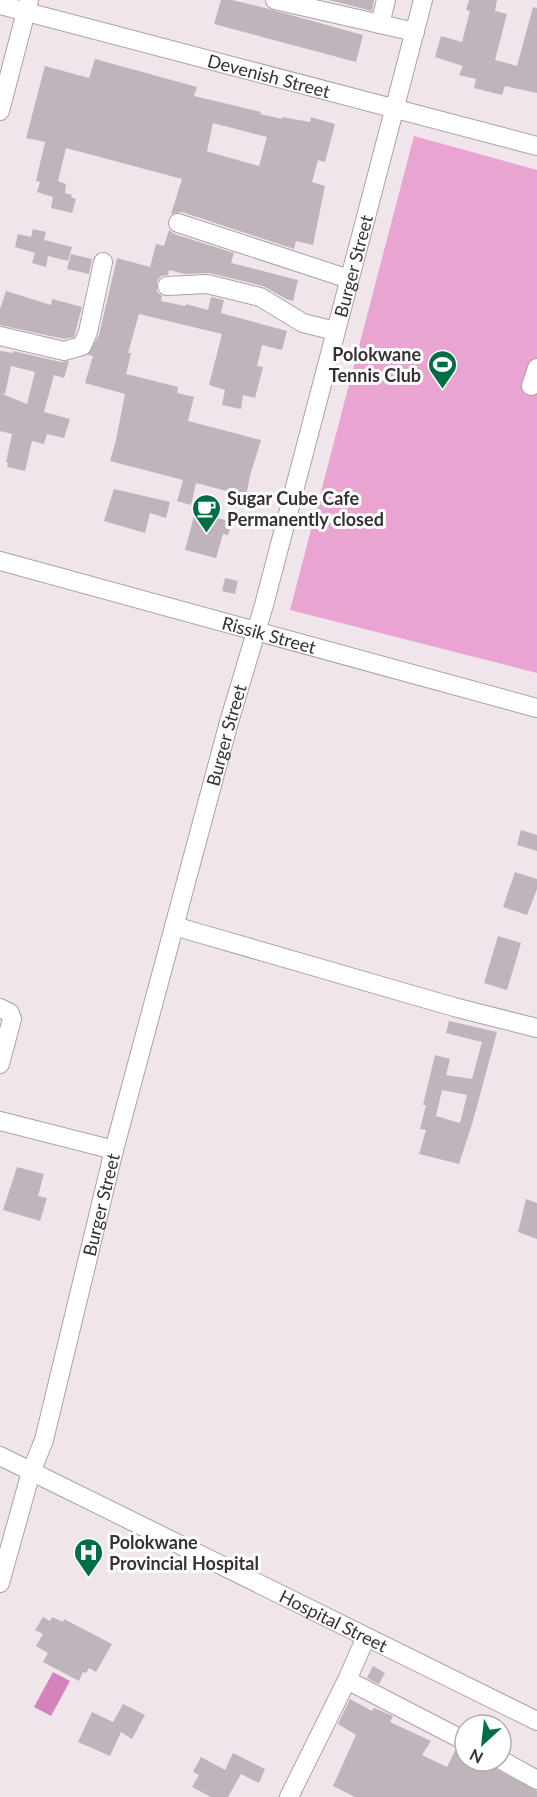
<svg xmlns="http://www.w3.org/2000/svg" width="537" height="1797" font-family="Lato,sans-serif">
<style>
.green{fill:#e9a4d2}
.water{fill:#d583bc}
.building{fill:#bfb4bb;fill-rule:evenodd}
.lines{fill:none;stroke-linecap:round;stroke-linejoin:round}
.minor-casing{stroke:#aca1a8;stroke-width:20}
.minor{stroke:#fff;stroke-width:18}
.labels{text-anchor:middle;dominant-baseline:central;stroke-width:6;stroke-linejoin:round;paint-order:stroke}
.street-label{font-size:18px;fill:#363134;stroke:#fff}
.poi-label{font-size:18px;font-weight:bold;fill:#363134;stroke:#fff;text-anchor:start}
</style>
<rect width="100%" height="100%" fill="#f1e5ec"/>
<path class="green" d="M414,136L537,170V673L290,610Z"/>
<path class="water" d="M53,1672L70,1681L51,1716L34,1707Z"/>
<path class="building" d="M221,0H232L269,9L363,35L356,62L214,24Z
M329,0H374L372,11Z
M469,0H497L495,11L507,14L495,60L517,66L533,7L537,8V93L505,86L502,95L474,88L476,79L459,75L463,66L435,57L441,36L462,42L470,11L466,10Z
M95,59L197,87L194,96L261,112L260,114L282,119V117L310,122L311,117L335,124L325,162L318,160L312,182L325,186L313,245L296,241L294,249L182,212L171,214L182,179L66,148L58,181L66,184L65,193L72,195L71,197L76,199L72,213L51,208L53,197L37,192L40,182L36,181L45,142L26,138L45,66L89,78ZM213,123L267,137L259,166L209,152L207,151Z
M33,229L46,232L44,240L72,247L68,261L48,256L46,267L32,263L35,253L15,247L18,234L31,237Z
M169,230L174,234L234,253L231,263L298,280L293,301L286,299L263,286L209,273L185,274L169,270L168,275L161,276L157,281V292L162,296L161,301L185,306L186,304L208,310L211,297L224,300L221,313L287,331L282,350L262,345L257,366L263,367L255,398L243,395L241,409L222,405L225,390L209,385L222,334L139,314L128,353H131L126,374L178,387L177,393L194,397L188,421L261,440L250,476L246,496L196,483L191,505L177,501L183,480L110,461L116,440L125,394L85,383L93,356L88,355L99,335L117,258L150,267L156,244L164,246Z
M71,254L92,259L89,274L67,269Z
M6,291L51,305L52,299L82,307L74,337L64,339L0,325V309Z
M0,351L13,353V351L61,362L69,361L64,378L54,375L44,412L70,419L64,438L47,434L44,444L32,441L25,471L7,467L8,463L6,462L12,434L0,431V393L27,404L35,372L11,366L5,394L0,393Z
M114,489L170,502L166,518L150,513L145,533L104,521Z
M195,512L232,522L228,535L223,534L216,558L185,550Z
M225,578L238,581L235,594L222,591Z
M521,830L537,835V851L517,845Z
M515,872L537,879V889L527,915L503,907Z
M498,936L521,943L507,990L484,983Z
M449,1021L497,1032L473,1121L459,1164L419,1154L426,1130L420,1129L426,1105H423L435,1055L450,1059L446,1075L472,1079L482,1042L446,1033ZM442,1090L467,1095L460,1123L436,1116Z
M17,1167L44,1174L38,1196L47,1198L40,1221L3,1210Z
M526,1199L537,1203V1239L518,1232Z
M43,1617L50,1621L52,1617L63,1622L64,1619L112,1644L96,1672L89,1668L86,1673L83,1672L79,1681L43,1662L48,1653L36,1646L43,1634L35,1630Z
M373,1666L385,1673L379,1684L367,1678Z
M350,1699L372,1711L374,1708L393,1716L390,1722L431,1741L422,1755L447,1767L456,1749L465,1752V1761H479L494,1768L537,1791V1797H355L333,1786L356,1735L338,1724Z
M123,1704L145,1715L132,1739L121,1732L110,1756L78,1742L92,1712L113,1722Z
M233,1753L265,1769L259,1783L241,1774L228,1797H211L192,1787L199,1775L193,1772L201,1757L225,1770Z"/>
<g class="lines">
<defs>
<g id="minor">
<path d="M275,0L415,32"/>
<path id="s1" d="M0,5L537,146"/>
<path d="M380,24L386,0"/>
<path d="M0,111L29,0"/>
<path d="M178,223L349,279"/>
<path d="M167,286L207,284L260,297L303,323L335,331"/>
<path d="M0,336L64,351L82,346L88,332L103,262"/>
<path d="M531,386L537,368"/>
<path id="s2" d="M0,561L537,708"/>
<path d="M174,926L454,1007L537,1028"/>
<path d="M0,1008L10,1013L12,1019L0,1064"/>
<path d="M0,1121L114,1150"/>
<path id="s3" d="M0,1456L537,1721"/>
<path id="s4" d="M0,1583L31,1472L44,1440L114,1150L229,722L264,605L423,0"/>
<path d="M347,1680L366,1637"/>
<path d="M501,1760L537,1780"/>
<path d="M289,1797L347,1680L465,1741"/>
</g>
</defs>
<use href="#minor" class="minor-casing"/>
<use href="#minor" class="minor"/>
</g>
<defs>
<symbol id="stadium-pin" viewBox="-11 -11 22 30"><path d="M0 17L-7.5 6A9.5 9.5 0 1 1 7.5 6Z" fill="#006d45" stroke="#fff"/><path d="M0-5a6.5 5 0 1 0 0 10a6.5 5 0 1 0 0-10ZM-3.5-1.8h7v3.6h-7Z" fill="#fff"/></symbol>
<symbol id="cafe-pin" viewBox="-11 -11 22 30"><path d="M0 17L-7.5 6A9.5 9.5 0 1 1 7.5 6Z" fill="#006d45" stroke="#fff"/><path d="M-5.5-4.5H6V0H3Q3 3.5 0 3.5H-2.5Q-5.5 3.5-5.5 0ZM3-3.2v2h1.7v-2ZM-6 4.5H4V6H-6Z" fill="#fff"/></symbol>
<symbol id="hospital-pin" viewBox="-11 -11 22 30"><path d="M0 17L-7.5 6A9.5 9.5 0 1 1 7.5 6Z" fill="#006d45" stroke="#fff"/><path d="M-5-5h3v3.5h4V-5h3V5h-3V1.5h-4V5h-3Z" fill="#fff"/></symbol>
</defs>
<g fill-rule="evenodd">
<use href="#stadium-pin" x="426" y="348" width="33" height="45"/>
<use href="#cafe-pin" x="190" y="492" width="33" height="45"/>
<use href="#hospital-pin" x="72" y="1536" width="33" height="45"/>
</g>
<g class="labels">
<g class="street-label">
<text stroke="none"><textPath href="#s1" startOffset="278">Devenish Street</textPath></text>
<text stroke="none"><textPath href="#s4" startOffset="1364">Burger Street</textPath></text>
<text stroke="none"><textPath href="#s2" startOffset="279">Rissik Street</textPath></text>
<text stroke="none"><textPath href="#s4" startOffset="878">Burger Street</textPath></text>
<text stroke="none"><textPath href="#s4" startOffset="392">Burger Street</textPath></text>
<text stroke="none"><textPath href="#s3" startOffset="372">Hospital Street</textPath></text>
</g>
<g class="poi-label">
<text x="421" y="354" text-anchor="end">Polokwane<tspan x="421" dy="21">Tennis Club</tspan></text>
<text x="227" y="498">Sugar Cube Cafe<tspan x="227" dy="21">Permanently closed</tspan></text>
<text x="109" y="1542">Polokwane<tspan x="109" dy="21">Provincial Hospital</tspan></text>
</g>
</g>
<g transform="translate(483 1743) rotate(207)"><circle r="28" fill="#ffffff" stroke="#afadae" stroke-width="1.5"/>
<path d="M0-4.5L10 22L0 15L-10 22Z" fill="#006d45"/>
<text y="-9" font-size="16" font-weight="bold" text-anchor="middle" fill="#363134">N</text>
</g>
</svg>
